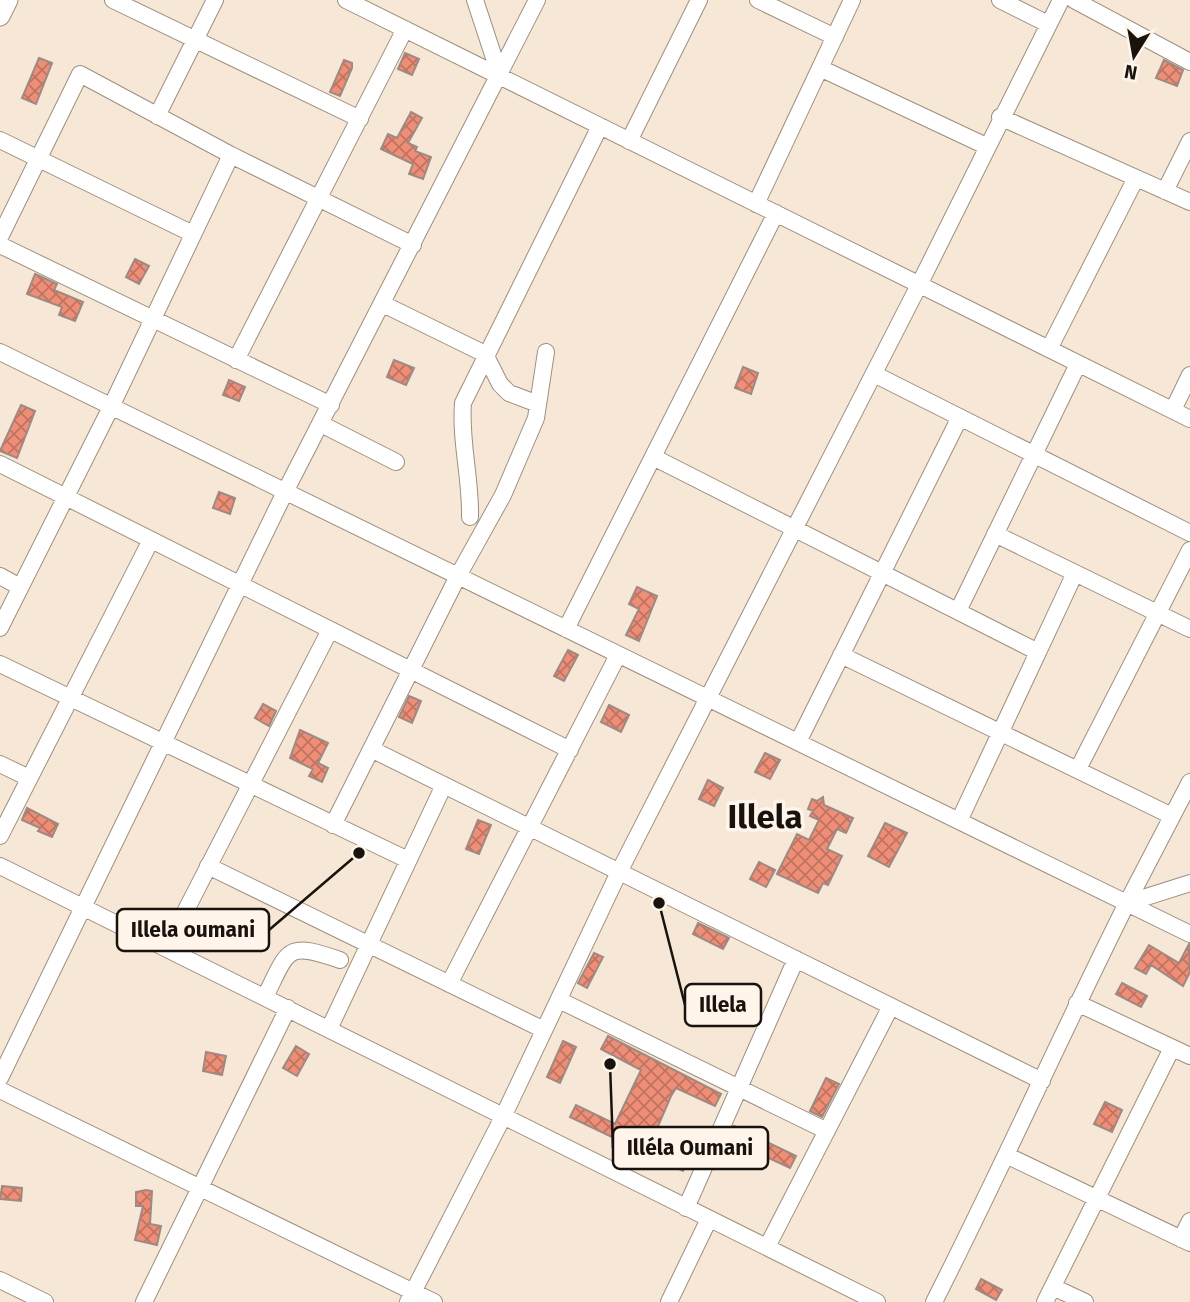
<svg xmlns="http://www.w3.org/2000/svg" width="1190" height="1302" font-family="'Fira Sans',sans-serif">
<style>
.building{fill:url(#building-cross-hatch);stroke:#9f8983;stroke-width:2}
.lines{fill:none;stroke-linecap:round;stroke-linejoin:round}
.minor-casing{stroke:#9d8f7f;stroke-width:18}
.major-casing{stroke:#9d8f7f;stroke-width:21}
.minor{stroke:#fff;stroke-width:16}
.major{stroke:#fff;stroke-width:19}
.labels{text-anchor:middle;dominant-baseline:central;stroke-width:7;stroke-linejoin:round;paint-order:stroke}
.town-label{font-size:33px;font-weight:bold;fill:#18130d;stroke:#fff5eb}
.leader{fill:none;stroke:#18130d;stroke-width:2.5}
.callout-dot{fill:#18130d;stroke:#fff5eb;stroke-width:2.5}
.callout{fill:#fff5eb;stroke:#18130d;stroke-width:2.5}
.callout-label{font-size:21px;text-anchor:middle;font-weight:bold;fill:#18130d}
</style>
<defs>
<pattern id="building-cross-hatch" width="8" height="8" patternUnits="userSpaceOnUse" patternTransform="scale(1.75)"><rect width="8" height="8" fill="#ee8e77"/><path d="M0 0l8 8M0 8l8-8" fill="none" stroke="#c07360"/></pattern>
</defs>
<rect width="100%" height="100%" fill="#f6e7d6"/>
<path class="building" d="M405,53L419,59L412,75L398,69Z
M39,58L52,63L36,104L22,98Z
M344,60L352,63V68L340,96L330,92Z
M1164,60L1183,70L1177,86L1156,78Z
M411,112L422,118L408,143L417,147L415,151L431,157L423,179L409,174L413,164L381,149L388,134L397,138Z
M135,259L149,266L139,284L126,277Z
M35,274L57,284L54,290L83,302L75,321L59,315L62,307L27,294Z
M394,360L414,368L406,385L387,377Z
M743,367L758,373L751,394L735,388Z
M229,380L245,387L239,401L223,395Z
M21,405L35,411L17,458L0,451Z
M219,492L235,498L230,514L213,508Z
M637,587L657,596L639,641L626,635L639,609L629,604Z
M568,650L578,655L564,681L554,676Z
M409,696L421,701L412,723L399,717Z
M263,704L276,711L269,726L255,718Z
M609,705L629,715L621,732L601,722Z
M300,730L328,743L318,763L328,768L322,782L309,776L313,769L290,758Z
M765,753L780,760L770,779L755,772Z
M708,780L723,788L714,806L699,799Z
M823,797L824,805L853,818L846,833L837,829L827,849L842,856L828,885L823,883L818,893L777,874L797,834L809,840L819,820L810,816L813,811L808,809L812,799L817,801Z
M27,808L58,824L52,837L38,831L40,828L22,820Z
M478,820L491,825L479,854L466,849Z
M885,823L907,833L889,867L868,856Z
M759,862L775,870L766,887L750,879Z
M698,923L729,938L723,949L693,934Z
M1189,944L1190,972L1183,986L1151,965L1146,974L1135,968L1149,945L1179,963Z
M594,953L603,957L587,988L578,983Z
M1122,983L1147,996L1141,1007L1116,994Z
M608,1036L721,1094L715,1106L676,1088L671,1096L652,1140L689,1158L683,1171L570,1117L576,1105L615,1124L641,1070L601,1049Z
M563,1041L576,1047L560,1083L547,1077Z
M296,1046L309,1054L297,1076L283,1068Z
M206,1052L226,1056L222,1075L203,1071Z
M826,1078L839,1084L822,1117L810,1111Z
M1105,1102L1122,1110L1112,1132L1094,1124Z
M734,1126L796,1156L790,1168L728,1139Z
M2,1186L22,1188L21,1201L0,1199Z
M146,1190L152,1191L150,1224L161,1226L157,1245L135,1240L143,1206H136V1192Z
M981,1279L1002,1290L996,1300L976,1289Z"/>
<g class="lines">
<defs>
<path id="minor" d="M113,0L360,119
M346,0L1190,419
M475,0L500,76
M758,0L835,37
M1000,0L1048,24
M1074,0L1190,62
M820,68L986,146
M157,116L215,0
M1000,117L1190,202
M0,140L193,234
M629,141L699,0
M1165,191L1190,141
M756,204L852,0
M0,237L80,74L231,155L413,245
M0,245L331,405
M383,304L485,354L500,384L509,393L538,404
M1049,349L1136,178
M0,352L1190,934
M236,360L405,29
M874,374L1190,533
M1173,410L1190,375
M321,424L396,462
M653,457L1038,652
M0,464L570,750
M470,517C471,478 460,442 463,403L600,126
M995,534L1190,629
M0,576L20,587
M958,611L1078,364
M0,628L111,407L231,155
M566,629L776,213
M841,655L1172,816
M0,664L408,860
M798,742L960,417
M371,749L1042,1081
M0,764L29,778
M1078,769L1190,550
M959,821L1075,573
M333,825L458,576L503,495L536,418L546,352
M0,836L151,540
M0,866L877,1302
M208,866L544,1030
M1127,903L1190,782
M167,947L330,630
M449,984L618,655
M265,997C289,949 285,941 340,960
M559,1000L827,1131
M1077,1003L1190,1056
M329,1029L444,785
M0,1078L285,492L537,0
M0,1090L434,1302
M1008,1156L1190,1243
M686,1208L796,959
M1181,1239L1190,1221
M767,1247L891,1006
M0,1280L45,1302
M1053,1287L1085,1302
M144,1302L288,1008
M408,1302L503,1117L619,872L919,285L1061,0
M669,1302L709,1219
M934,1302C1001,1170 1061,1035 1127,903L1190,883
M1045,1302L1172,1048"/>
<path id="major" d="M0,16L8,0"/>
</defs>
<use href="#minor" class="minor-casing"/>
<use href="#major" class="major-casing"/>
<use href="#minor" class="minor"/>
<use href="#major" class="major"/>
</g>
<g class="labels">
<g class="town-label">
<text x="765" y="817">Illela</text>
</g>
</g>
<path class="leader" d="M359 853L269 930M659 903L685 1005M610 1064L613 1148"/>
<g class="callout-dot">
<circle cx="359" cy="853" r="7"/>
<circle cx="659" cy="903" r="7"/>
<circle cx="610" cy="1064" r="7"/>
</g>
<g class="callout">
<rect x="117" y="909" width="152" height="42" rx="7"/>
<rect x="685" y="984" width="76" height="42" rx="7"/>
<rect x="613" y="1127" width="155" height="42" rx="7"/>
</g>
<g class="callout-label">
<text x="193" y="937">Illela oumani</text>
<text x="723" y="1012">Illela</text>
<text x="690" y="1155">Illéla Oumani</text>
</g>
<g transform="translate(1134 56) rotate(191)" stroke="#fff5eb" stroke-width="5" paint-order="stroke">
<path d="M0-5L12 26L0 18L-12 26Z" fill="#18130d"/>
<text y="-10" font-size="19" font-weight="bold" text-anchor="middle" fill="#18130d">N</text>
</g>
</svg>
